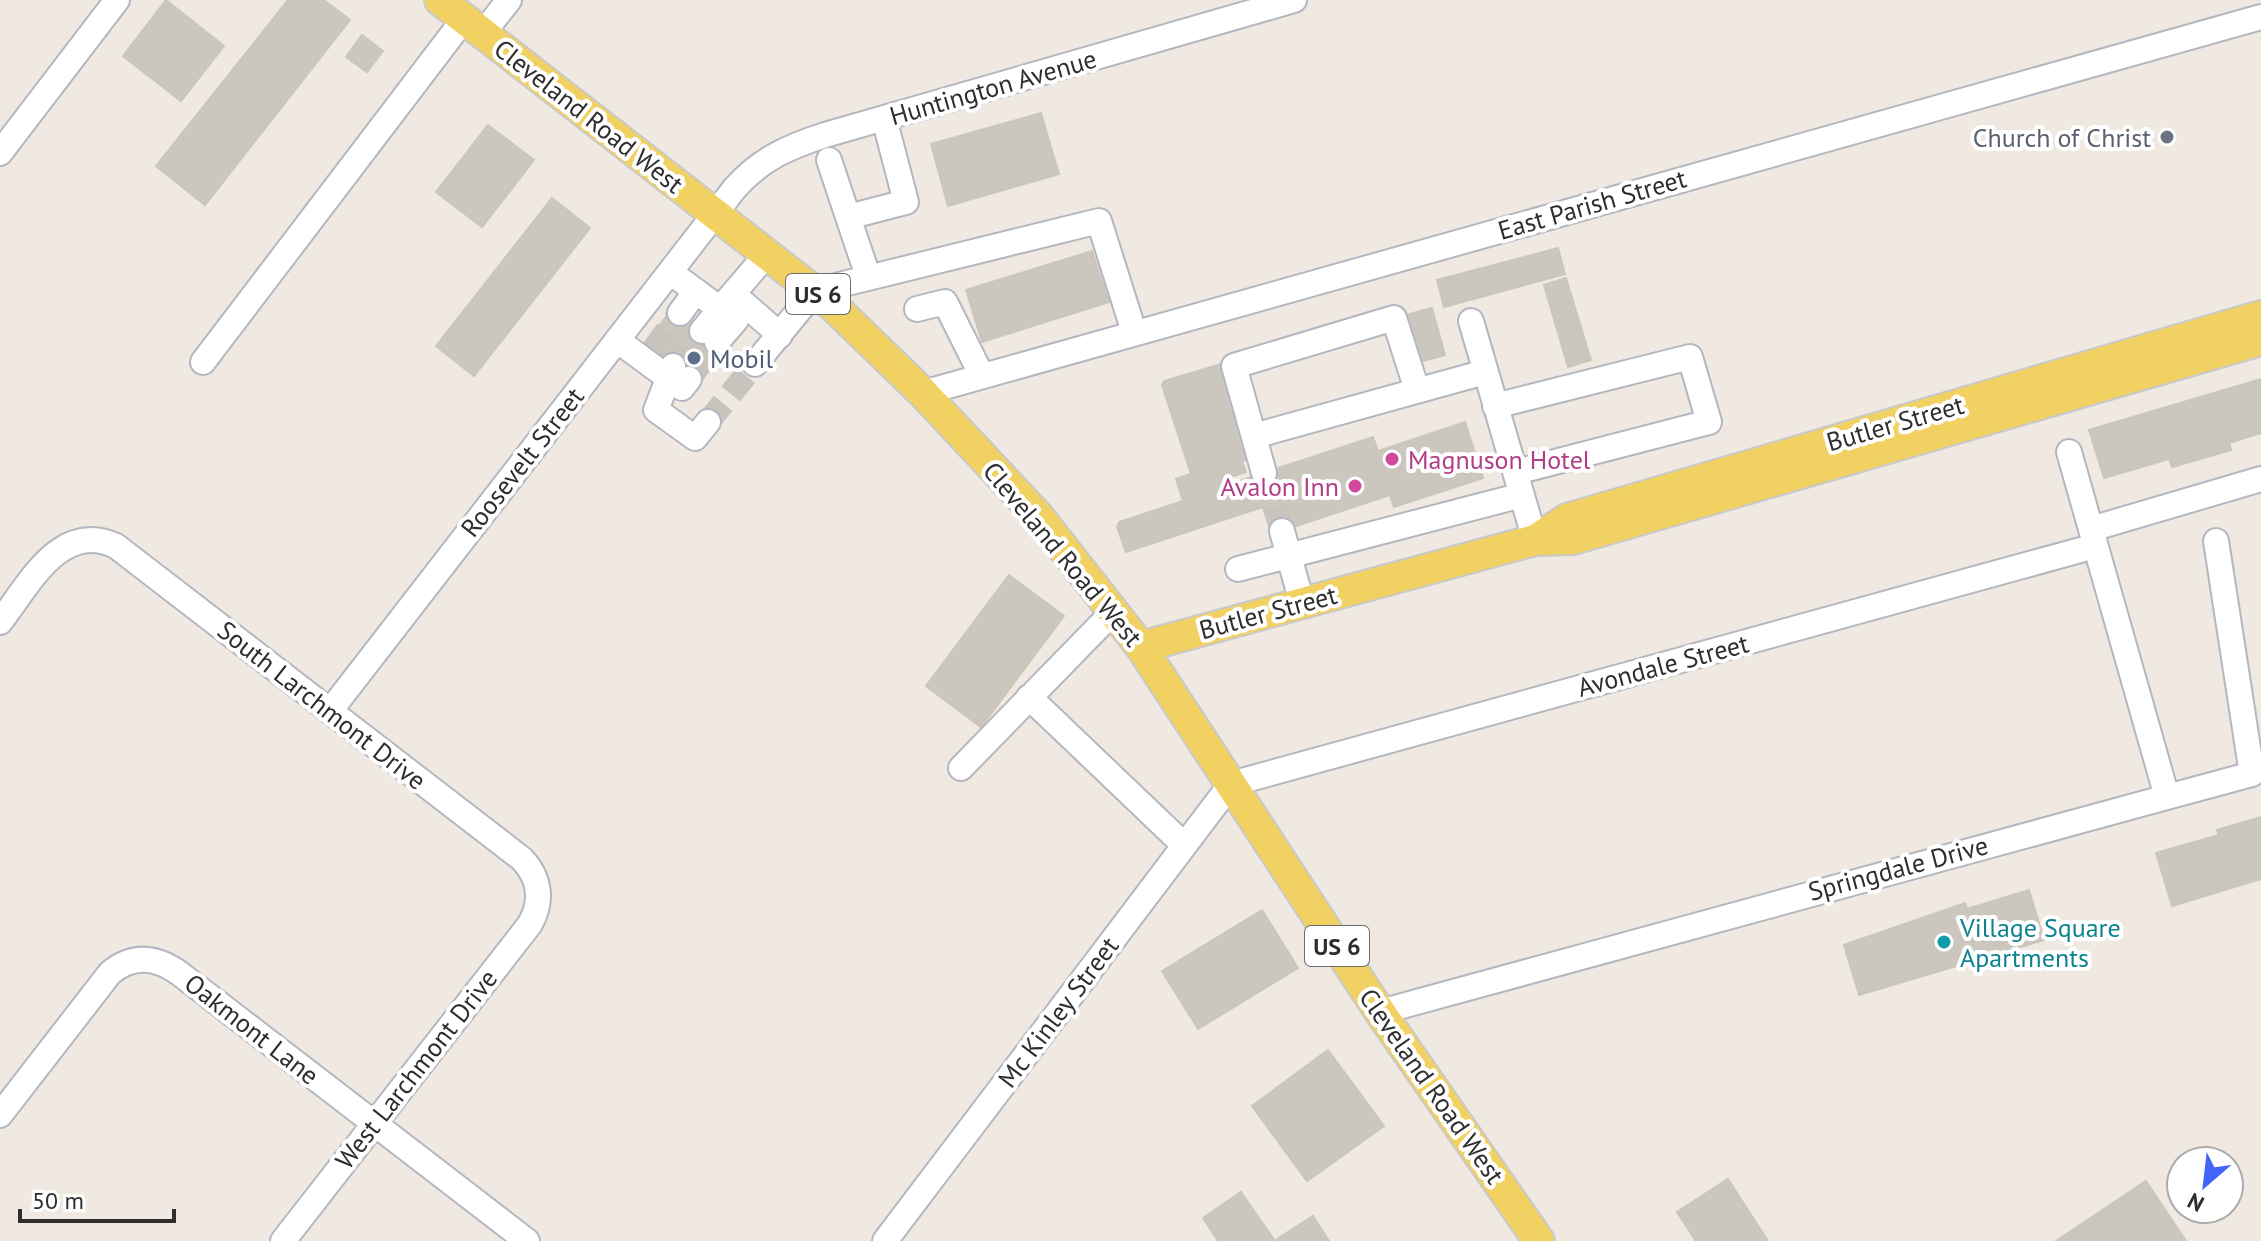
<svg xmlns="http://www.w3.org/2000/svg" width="2261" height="1241" font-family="'PT Sans',sans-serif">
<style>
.building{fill:#cbc7bf;stroke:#cbc5ba;stroke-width:2}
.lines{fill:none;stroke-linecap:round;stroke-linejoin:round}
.minor-tunnel{stroke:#c8c4bd;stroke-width:24;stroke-dasharray:24 12;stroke-linecap:butt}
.minor-casing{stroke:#b4b7c1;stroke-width:28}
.major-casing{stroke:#c9c9c9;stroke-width:34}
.minor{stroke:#fff;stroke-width:24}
.major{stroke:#f2d163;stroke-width:30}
.worship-dot{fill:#6b7280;stroke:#fff;stroke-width:3}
.service-dot{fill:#5c6f8a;stroke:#fff;stroke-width:3}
.hotel-dot{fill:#d1479c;stroke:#fff;stroke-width:3}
.culture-dot{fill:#0f9aa8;stroke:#fff;stroke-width:3}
.labels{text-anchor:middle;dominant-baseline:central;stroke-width:8;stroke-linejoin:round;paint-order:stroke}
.shield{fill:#fff;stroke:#6d6d6d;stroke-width:2}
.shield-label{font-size:24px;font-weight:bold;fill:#2e2e2e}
.street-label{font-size:26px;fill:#2e2e2e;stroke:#fff}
.worship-label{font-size:26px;fill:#5b616d;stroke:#fff;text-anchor:end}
.service-label{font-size:26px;fill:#4e5e75;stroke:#fff;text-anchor:start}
.hotel-label{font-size:26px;fill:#b23c85;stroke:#fff;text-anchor:start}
.culture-label{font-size:26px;fill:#0d838f;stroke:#fff;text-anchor:start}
</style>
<rect width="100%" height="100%" fill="#efe9e1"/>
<path class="building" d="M166,0L224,46L181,101L123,56Z
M288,0H324L350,20L205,205L156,166Z
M362,35L383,51L367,72L346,57Z
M1041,113L1059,174L948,206L931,144Z
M488,125L534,160L482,227L436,192Z
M552,198L590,228L474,376L436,346Z
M1558,248L1565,274L1444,307L1437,280Z
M1092,251L1109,302L982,342L966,290Z
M1566,278L1591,360L1568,367L1544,285Z
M673,308L722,347L694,382L645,344Z
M1432,308L1445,355L1419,362L1406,315Z
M1221,364L1252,457L1242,461L1246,472L1222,480L1224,486L1373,437L1378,451L1465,422L1483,478L1394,507L1390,495L1272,534L1263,507L1126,552L1117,527L1119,522L1183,501L1176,479L1191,474L1162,385L1164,381Z
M2261,379V433L2229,443L2231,450L2172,467L2169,459L2104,478L2089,430Z
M1009,575L1064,616L981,727L926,686Z
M2261,817V879L2172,906L2156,853L2219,835L2217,830Z
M2029,890L2044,940L1859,995L1844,945L1965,903L1967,909Z
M1262,910L1298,968L1198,1029L1162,971Z
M1328,1050L1384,1126L1307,1181L1252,1106Z
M1728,1179L1768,1241H1696L1677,1212Z
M2146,1181L2186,1241H2056Z
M1241,1192L1275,1241H1218L1203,1218Z
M1313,1216L1329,1241H1278L1277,1239Z"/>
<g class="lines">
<path class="minor-tunnel" d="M653,350L680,313
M673,366L702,331
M689,379L717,342
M708,422L755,364
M1264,473L1282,531"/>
<defs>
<path id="minor" d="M483,33L509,0
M0,153L117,0
M829,160L848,217
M670,272L720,309L767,254
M868,276L848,217L906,202L884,118
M733,294L780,335
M917,309L945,302L982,376
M680,313L696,291
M1471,321L1535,540
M702,331L720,309L736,320L717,342
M617,340L682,388L689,379
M203,362L464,19
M755,364L815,291L1099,221L1134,332
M673,366L656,410L695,438L708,422
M923,393L2261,17
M1495,406L1690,357L1709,422L1516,472
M1254,436L1485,372
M1264,473L1234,366L1394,318L1417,390
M2091,529L2261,479
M1282,531L1302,603
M1238,569L1522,495
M0,622C29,585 60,520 116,546L522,859C540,878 543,901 530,924L283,1241
M1029,697L1184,845
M330,711L735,188C761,159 788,147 825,135L1294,0
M961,768L1113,612
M2167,797L2252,774L2216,541
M1380,1012L2167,797L2069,452
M0,1115L110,973C133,954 156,957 179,973L527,1241
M885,1241L1231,784L2095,546"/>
<path id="major" d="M440,0L832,305L923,393L1038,516L1141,647L1380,1012L1539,1241
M1537,539L1567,519L2261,316
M1141,647L1535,540L1573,539L2261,340"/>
</defs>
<use href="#minor" class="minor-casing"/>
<use href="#major" class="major-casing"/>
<use href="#minor" class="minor"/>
<use href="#major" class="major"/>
</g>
<circle class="worship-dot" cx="2167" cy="137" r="8"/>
<circle class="service-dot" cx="694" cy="358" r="8"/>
<g class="hotel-dot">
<circle cx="1392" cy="459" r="8"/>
<circle cx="1355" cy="486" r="8"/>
</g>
<circle class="culture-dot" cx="1944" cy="942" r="8"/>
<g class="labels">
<g class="shield">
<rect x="786" y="274" width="64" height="40" rx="6"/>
<rect x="1305" y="926" width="64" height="40" rx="6"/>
</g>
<g class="shield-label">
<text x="818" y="294">US 6</text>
<text x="1337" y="946">US 6</text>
</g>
<g class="street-label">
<text transform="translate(993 87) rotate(-16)">Huntington Avenue</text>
<text transform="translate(589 116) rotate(38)">Cleveland Road West</text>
<text transform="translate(1592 204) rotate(-16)">East Parish Street</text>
<text transform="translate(1895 423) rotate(-16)">Butler Street</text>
<text transform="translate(522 462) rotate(-52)">Roosevelt Street</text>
<text transform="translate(1063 554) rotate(50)">Cleveland Road West</text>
<text transform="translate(1268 612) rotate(-15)">Butler Street</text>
<text transform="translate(1663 665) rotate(-15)">Avondale Street</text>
<text transform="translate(322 705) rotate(38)">South Larchmont Drive</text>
<text transform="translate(1898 868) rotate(-15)">Springdale Drive</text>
<text transform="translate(1058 1012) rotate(-53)">Mc Kinley Street</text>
<text transform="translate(252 1029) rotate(38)">Oakmont Lane</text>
<text transform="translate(416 1069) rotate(-52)">West Larchmont Drive</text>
<text transform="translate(1432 1086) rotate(55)">Cleveland Road West</text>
</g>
<g class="worship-label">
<text x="2151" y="137">Church of Christ</text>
</g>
<g class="service-label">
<text x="710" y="358">Mobil</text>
</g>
<g class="hotel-label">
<text x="1408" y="459">Magnuson Hotel</text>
<text x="1339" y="486" text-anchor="end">Avalon Inn</text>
</g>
<g class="culture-label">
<text x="1960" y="927">Village Square<tspan x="1960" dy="30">Apartments</tspan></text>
</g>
</g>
<g transform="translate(2205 1185) rotate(208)"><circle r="38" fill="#ffffff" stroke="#ababab" stroke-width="2"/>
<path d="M0-6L14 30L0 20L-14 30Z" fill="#4264fb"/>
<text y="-12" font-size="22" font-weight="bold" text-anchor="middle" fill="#2e2e2e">N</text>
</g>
<path d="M20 1209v12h154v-12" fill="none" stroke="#2e2e2e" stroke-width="4"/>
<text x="32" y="1209" font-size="24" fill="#2e2e2e" stroke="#ffffff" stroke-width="6" paint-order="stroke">50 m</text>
</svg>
